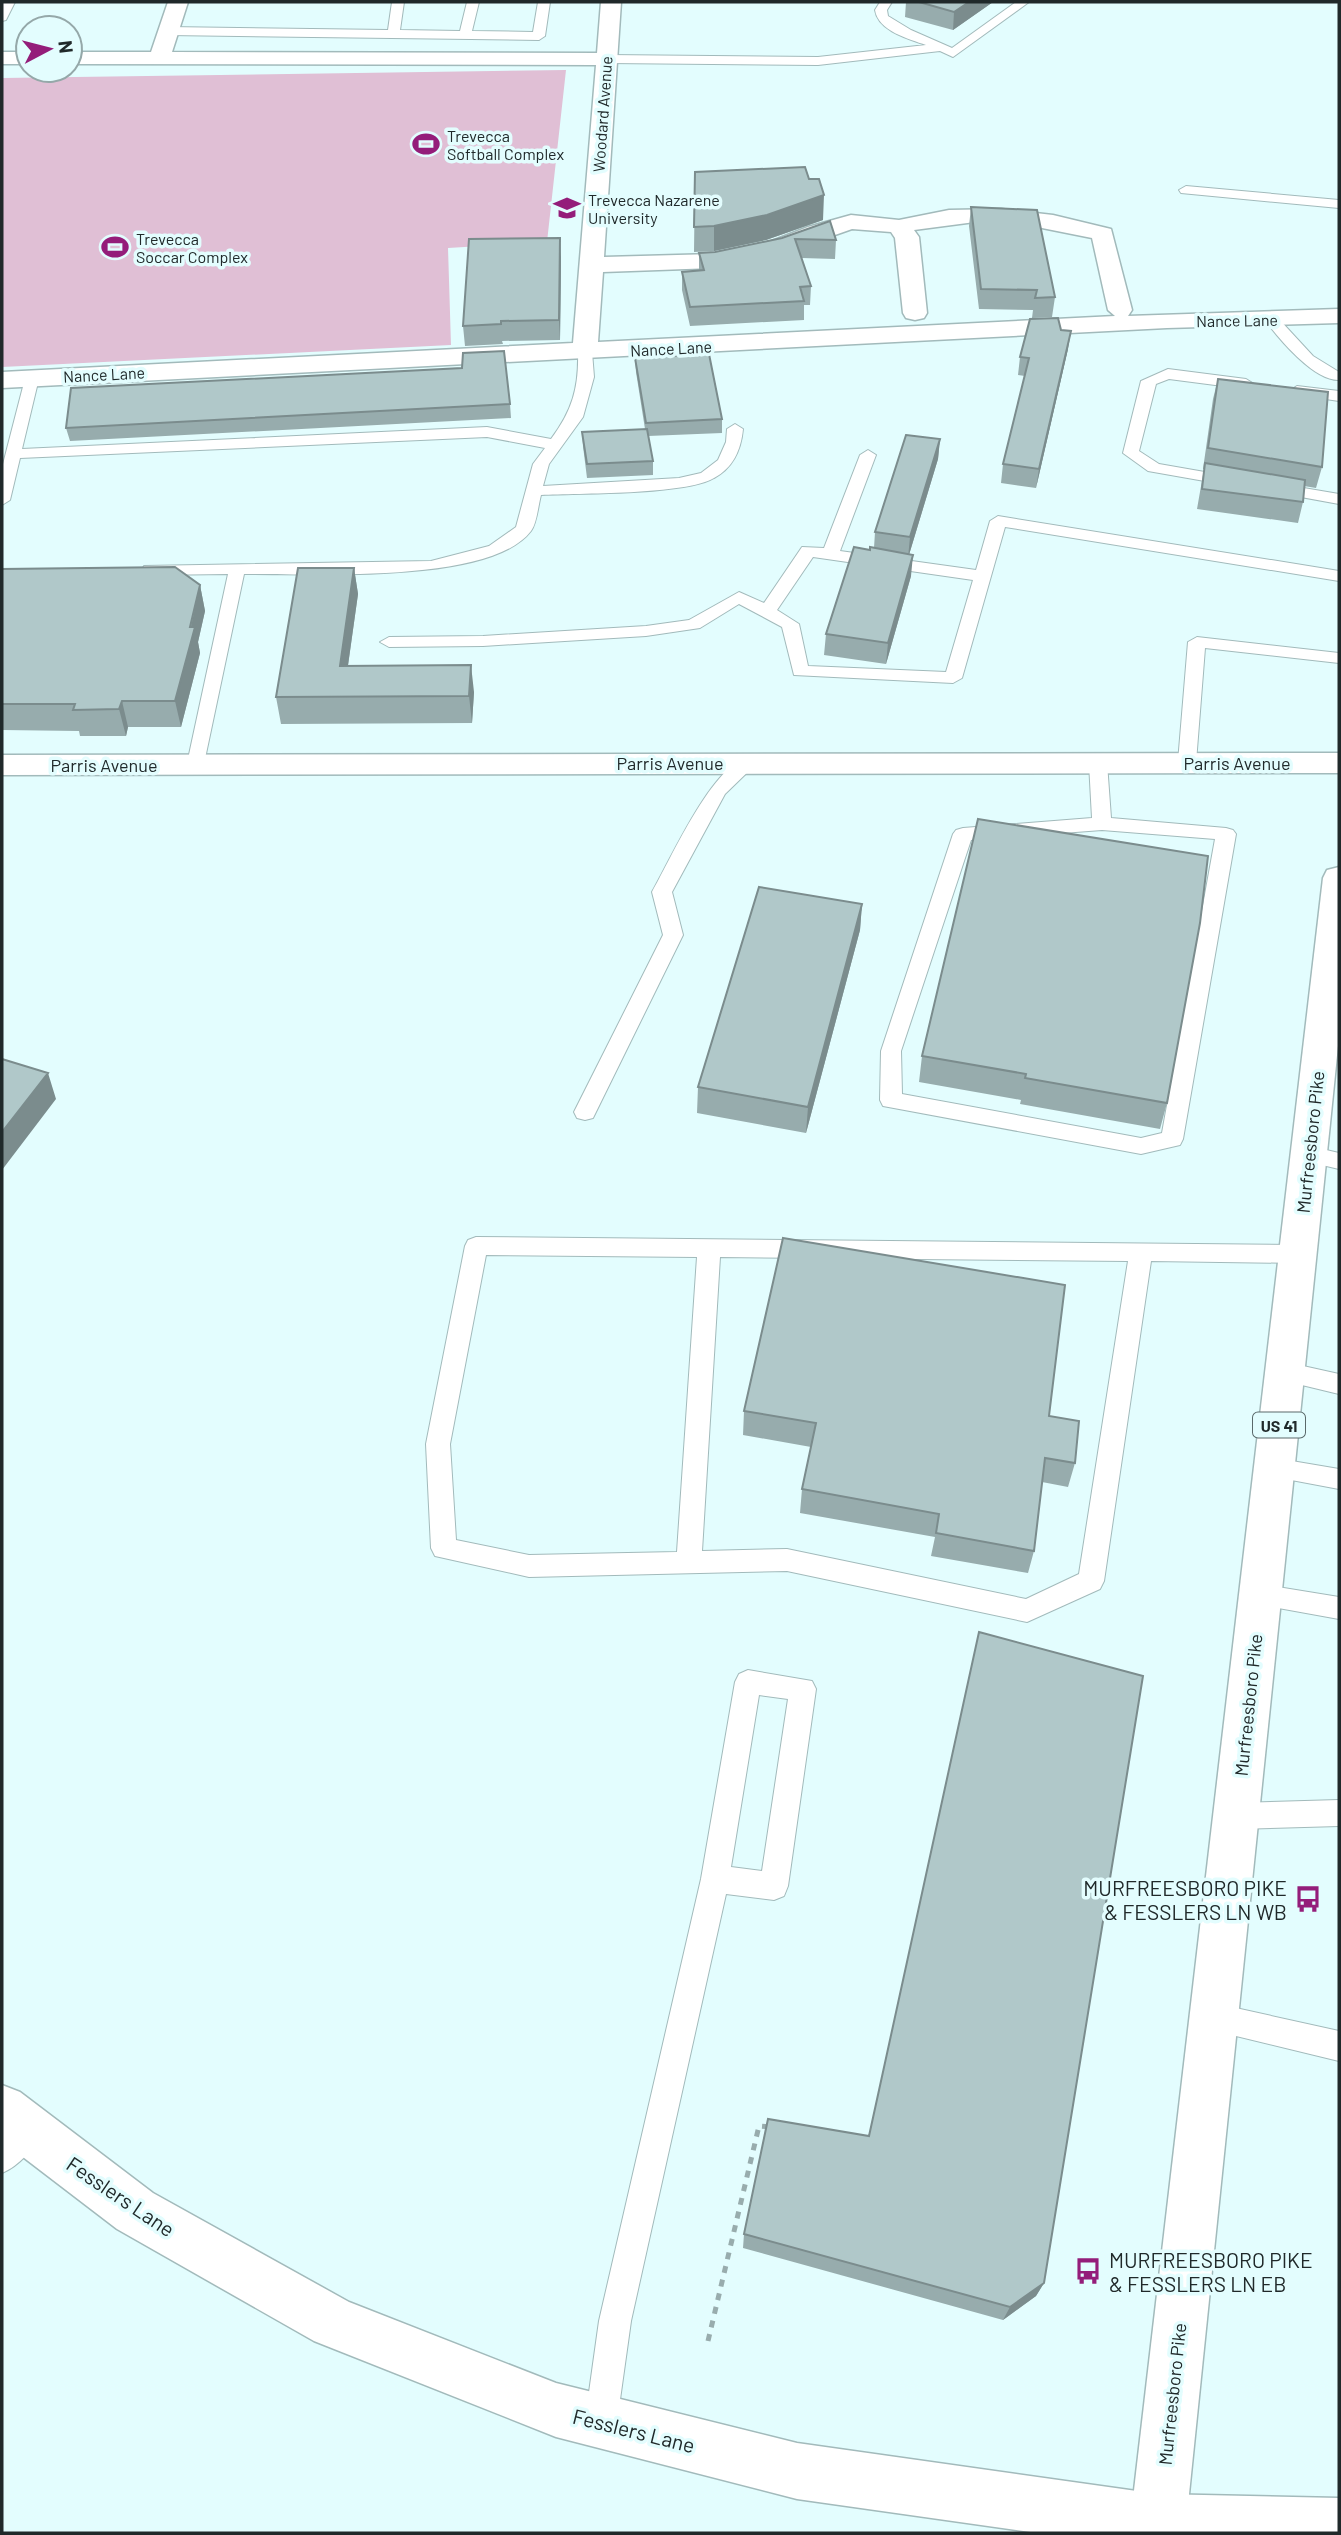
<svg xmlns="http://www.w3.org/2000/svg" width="1341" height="2535" font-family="Barlow,sans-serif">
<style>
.green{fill:#e0bfd5}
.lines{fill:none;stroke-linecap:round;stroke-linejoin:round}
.lane-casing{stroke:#a2babb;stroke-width:2}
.street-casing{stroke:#a2babb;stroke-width:3}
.secondary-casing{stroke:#a2babb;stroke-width:3}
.primary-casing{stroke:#a2babb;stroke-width:3}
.path{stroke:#98acad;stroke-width:5;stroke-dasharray:7 7;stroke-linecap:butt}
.lane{fill:#fff;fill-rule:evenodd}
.street{fill:#fff;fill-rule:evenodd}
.secondary{fill:#fff;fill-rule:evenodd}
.primary{fill:#fff;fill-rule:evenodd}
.wall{fill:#97acad}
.shaded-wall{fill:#7b8c8d}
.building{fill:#b0c8c9;stroke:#7b8c8d;stroke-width:2}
.labels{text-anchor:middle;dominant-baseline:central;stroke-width:7;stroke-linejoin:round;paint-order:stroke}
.far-street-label{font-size:16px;fill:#20292a;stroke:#e3fdfe}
.far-poi-label{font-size:16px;fill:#20292a;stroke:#e3fdfe;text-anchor:start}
.shield{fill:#e3fdfe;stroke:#5a696a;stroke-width:2}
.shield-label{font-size:16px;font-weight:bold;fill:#20292a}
.street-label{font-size:18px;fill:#20292a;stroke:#e3fdfe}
.near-poi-label{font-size:21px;fill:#20292a;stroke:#e3fdfe;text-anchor:end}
.near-street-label{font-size:21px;fill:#20292a;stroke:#e3fdfe}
</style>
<rect width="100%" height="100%" fill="#e3fdfe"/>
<path class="green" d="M566,70L547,242L448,248L451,345L2,367V78Z"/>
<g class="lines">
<defs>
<path id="lane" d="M3,2H15L6,20L2,21Z
M392,2H404L400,30L460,31L467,2H479L472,31L533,32L538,2H550L545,36L539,40L168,35L162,31L168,27L388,30Z
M880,2H892L887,10L888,16L911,30L952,48L1016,2H1029L953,57L940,51L818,65L607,63L601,59L607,55L818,57L926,45C909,39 878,31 875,10Z
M1186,186L1339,200V208L1181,193L1179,190Z
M1272,316L1277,317L1313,356L1339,372V380C1314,381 1279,339 1265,320Z
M585,348L592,352L594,377L583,417L549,464L543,486L679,478L701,473L718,460L726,442L727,429L735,424L743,429C741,450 733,468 714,478C686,495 578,493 541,495C538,506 537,523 531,531C490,585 309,573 244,574L203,768L196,770L187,764L228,574L150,575L142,570L144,566L431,561L489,546L516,527L533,464L545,448L487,437L20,458L10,500L2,505V468L26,375H36L39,378L22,449L487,427L551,439C572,411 579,388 578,352Z
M1168,369L1246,379L1254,384L1246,389L1169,379L1156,384L1139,451L1159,464L1239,478L1241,481L1239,484L1233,486L1148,471L1123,453L1141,381Z
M1297,386L1339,391V401L1292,394L1289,391Z
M868,450L876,455L840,551L976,570L990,521L998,516L1339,571V581L1005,527L962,678L953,683L794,675L782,627L739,604L700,628L646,636L483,646L389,647L380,642L389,637L483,636L646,626L689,620L739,592L764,603L802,547L824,548L860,455ZM813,557L973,580L946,672L808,666L799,624L777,610Z
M1274,483L1339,494V504L1268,491L1266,488L1268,485Z
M1197,637L1339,653V663L1205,648L1196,762L1187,768L1178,762L1188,642Z
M748,757L757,763L725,794L672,892L683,935L593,1118L585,1120L577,1118L574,1112L663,935L652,892C671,859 711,767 748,757Z
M1098,757L1107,763L1111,818L1226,828L1233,830L1236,834L1183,1139L1180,1145L1141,1154L883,1106L880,1100L881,1051L953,834L956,830L963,828L1092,818L1089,763ZM1102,830L1215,839L1162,1133L1141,1138L902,1094L901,1051L971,840Z
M1309,1146L1339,1153V1169L1301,1160L1298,1154L1301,1148Z
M476,1237L1298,1245L1306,1248L1309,1254L1306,1260L1298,1263L1151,1261L1104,1581L1100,1589L1027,1622L787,1571L529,1577L435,1556L431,1548L426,1444L465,1246L468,1240ZM486,1255L697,1257L677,1552L529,1555L456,1540L450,1444ZM720,1257L1128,1261L1079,1574L1026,1599L787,1549L702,1551Z
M1285,1362L1339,1374V1394L1277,1379L1273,1372L1277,1365Z
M1274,1458L1339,1469V1489L1265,1475L1262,1468L1265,1461Z
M1260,1584L1339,1597V1619L1251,1603L1247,1595L1251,1587Z
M748,1670L812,1681L816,1689L788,1886L784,1896L774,1900L726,1894L631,2321L617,2421L613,2433L601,2437L589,2433L585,2421L599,2321L701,1879L735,1682L739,1674ZM759,1695L788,1699L762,1871L731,1867Z
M1339,1800V1826L1236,1829L1226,1825L1222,1816L1226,1807L1236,1803Z
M1213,2003L1339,2031V2061L1203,2028L1198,2018L1203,2008Z
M28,2115L39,2119L43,2130C36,2147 19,2166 2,2173V2136L17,2119Z"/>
<path id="street" d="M168,2H188L172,52L597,53L601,2H621L604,257L714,254L767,243L808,227L851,215L899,220L949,210L1001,209L1053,215L1111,229L1132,310L1128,316L1339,309V323L1167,328L2,388V372L573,343L596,65L70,64V52H151ZM975,222L1027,225L1092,238L1108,310L1115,316L598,342L603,272L714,268L781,254L852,229L891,232L895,238L903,313L906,318L915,320L924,318L927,313L919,237L914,230Z
M2,52H28V64H2Z
M1339,753V773L2,775V755Z
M2,2085L20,2092L153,2193L349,2302L556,2383L797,2443L1158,2494L1178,2502L1186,2522L1182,2533H1038L797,2499L556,2437L314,2341L117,2229L2,2141Z"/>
<path id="secondary" d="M1158,2494L1339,2498V2533H1134L1130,2522L1138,2502Z"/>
<path id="primary" d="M1339,867V1036L1185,2533H1129L1323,878L1327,870Z"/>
</defs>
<use href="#lane" class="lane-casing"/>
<use href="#street" class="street-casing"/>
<use href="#secondary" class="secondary-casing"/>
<use href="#primary" class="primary-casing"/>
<path class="path" d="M708,2341L759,2126L772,2127"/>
<use href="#lane" class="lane"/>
<use href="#street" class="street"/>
<use href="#secondary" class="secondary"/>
<use href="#primary" class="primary"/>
</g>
<path class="wall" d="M906,2H993L953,30L905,17Z
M695,172L823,220L766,240L714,251L694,252Z
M971,207L1055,297L1052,317L1032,318L1033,310L979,309L969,226Z
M782,238L836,240L835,259L802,258L811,286L810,305H804V320L690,326L682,290V272L699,271V253L715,252Z
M561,257L560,340L502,341L503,344L465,346L463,326Z
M1061,330L1068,349L1036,488L1001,483L1003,464L1025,376L1018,375L1020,357Z
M635,358L722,419V433L648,436L653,461V475L587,478L583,446L582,432L645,429L636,372Z
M1218,379L1322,467L1316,488L1304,486L1303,502L1298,523L1197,509L1204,469H1203L1213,399Z
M510,404L511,418L70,441L66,428Z
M940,439L938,459L909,555L911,576L886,664L824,655L826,634L870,550L874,548L875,532Z
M354,568L358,594L348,666L474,692L472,723L281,724L276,697Z
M2,569L200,585L205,611L198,642L200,653L181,727H128L126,736H80L79,731L2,730Z
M978,819L1167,1103L1160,1129L1020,1104L1021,1100L919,1082L922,1056Z
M862,904L860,930L806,1133L697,1113L698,1087Z
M744,1411L1049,1416L1075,1463L1068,1487L1042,1482L1034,1551L1028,1573L931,1556L935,1537L800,1513L802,1489L811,1447L743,1435Z
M979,1632L1044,2283L1036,2296L1003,2320L743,2248L744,2234L869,2136Z"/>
<path class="shaded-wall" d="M969,2H993L953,30L954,12Z
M824,195L823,220L766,240L714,251V226Z
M560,238L561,257L560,340L559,320Z
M1071,331L1068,349L1036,488L1039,469Z
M940,439L938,459L908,558L910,537Z
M913,555L911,576L886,664L888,643Z
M354,568L358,594L344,693L340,666Z
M200,585L205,611L198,642L200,653L181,727L175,701Z
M471,665L474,692L472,723L469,696Z
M122,701L128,727L126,736L119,709Z
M862,904L860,930L806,1133L808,1107Z
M48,1073L56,1099L2,1170V1132Z
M1044,2283L1036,2296L1003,2320L1010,2307Z"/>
<path class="building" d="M919,2H969L954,12Z
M805,167L809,179H819L824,195L767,215L714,226L694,227L695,172Z
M971,207L1037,210L1055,297L1035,298L1037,290L981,289Z
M830,221L836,240L795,239L811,286L800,287L804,301L690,307L682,272L704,270L699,253L715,252L782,238Z
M560,238L559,320L501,321V324L463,326L469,239Z
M1058,318L1061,330L1071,331L1039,469L1003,464L1029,358L1020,357L1030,319Z
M504,351L510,404L66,428L71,388L462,368L463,353Z
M709,354L722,419L646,423L635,358Z
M1218,379L1328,392L1322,467L1208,448Z
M647,429L653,461L587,464L582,432Z
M906,435L940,439L910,537L875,532Z
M1205,463L1305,480L1303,502L1202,489Z
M854,547L870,550V547L913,555L888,643L826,634Z
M175,567L200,585L190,627H195L175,701H122L119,709L73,710L75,704H2V569Z
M298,568H354L340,666L471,665L469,696L276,697Z
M978,819L1208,856L1200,923L1167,1103L1025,1078L1026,1074L922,1056Z
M759,887L862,904L808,1107L698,1087Z
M2,1059L48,1073L2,1132Z
M783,1238L1065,1285L1049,1416L1079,1421L1075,1463L1045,1458L1034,1551L936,1533L939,1514L802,1489L816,1423L744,1411Z
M979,1632L1143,1676L1044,2283L1010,2307L744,2234L768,2119L869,2136Z"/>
<defs>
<symbol id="stadium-bare" viewBox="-9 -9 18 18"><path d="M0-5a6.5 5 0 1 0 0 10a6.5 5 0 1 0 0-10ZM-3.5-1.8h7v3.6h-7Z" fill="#941d7a" stroke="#e3fdfe" stroke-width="2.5" paint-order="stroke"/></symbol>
<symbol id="university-bare" viewBox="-9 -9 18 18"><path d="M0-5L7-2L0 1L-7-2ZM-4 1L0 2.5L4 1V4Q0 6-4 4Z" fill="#941d7a" stroke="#e3fdfe" stroke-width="2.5" paint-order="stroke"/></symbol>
<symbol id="bus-bare" viewBox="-9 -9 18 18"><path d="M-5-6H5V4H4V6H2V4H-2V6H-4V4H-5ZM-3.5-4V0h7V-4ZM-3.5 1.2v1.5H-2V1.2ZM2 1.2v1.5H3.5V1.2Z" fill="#941d7a" stroke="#e3fdfe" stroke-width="2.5" paint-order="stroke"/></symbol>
</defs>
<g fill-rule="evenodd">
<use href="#stadium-bare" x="407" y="125" width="38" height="38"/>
<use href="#university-bare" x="548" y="189" width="38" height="38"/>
<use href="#stadium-bare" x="96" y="228" width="38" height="38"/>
<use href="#bus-bare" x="1289" y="1880" width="38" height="38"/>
<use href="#bus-bare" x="1069" y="2252" width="38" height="38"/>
</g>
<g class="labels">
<g class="far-street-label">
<text transform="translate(602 114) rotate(-86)">Woodard Avenue</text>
<text transform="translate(1237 320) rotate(-1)">Nance Lane</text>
<text transform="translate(671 348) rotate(-3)">Nance Lane</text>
<text transform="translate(104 374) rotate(-3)">Nance Lane</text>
</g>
<g class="far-poi-label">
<text x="447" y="135">Trevecca<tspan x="447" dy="18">Softball Complex</tspan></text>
<text x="588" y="199">Trevecca Nazarene<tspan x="588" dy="18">University</tspan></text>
<text x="136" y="238">Trevecca<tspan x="136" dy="18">Soccar Complex</tspan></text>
</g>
<rect class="shield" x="1253" y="1412.5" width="52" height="25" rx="5"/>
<g class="shield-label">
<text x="1279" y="1425">US 41</text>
</g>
<g class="street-label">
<text x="670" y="763">Parris Avenue</text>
<text x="1237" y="763">Parris Avenue</text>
<text x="104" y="765">Parris Avenue</text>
<text transform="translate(1310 1142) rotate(-84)">Murfreesboro Pike</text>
<text transform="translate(1248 1705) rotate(-84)">Murfreesboro Pike</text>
<text transform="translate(1172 2394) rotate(-84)">Murfreesboro Pike</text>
</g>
<g class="near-poi-label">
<text x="1287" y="1887">MURFREESBORO PIKE<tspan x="1287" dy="24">&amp; FESSLERS LN WB</tspan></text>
<text x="1109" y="2259" text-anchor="start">MURFREESBORO PIKE<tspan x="1109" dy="24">&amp; FESSLERS LN EB</tspan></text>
</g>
<g class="near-street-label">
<text transform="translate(121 2196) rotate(34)">Fesslers Lane</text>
<text transform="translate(634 2430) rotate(14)">Fesslers Lane</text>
</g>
</g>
<rect width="1341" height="2535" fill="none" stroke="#20292a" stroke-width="7"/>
<g transform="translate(49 49) rotate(83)"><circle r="33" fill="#e3fdfe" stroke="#95a8a9" stroke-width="2"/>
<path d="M0-5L12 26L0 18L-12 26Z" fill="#941d7a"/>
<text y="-10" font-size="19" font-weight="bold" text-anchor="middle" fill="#20292a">N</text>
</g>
</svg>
